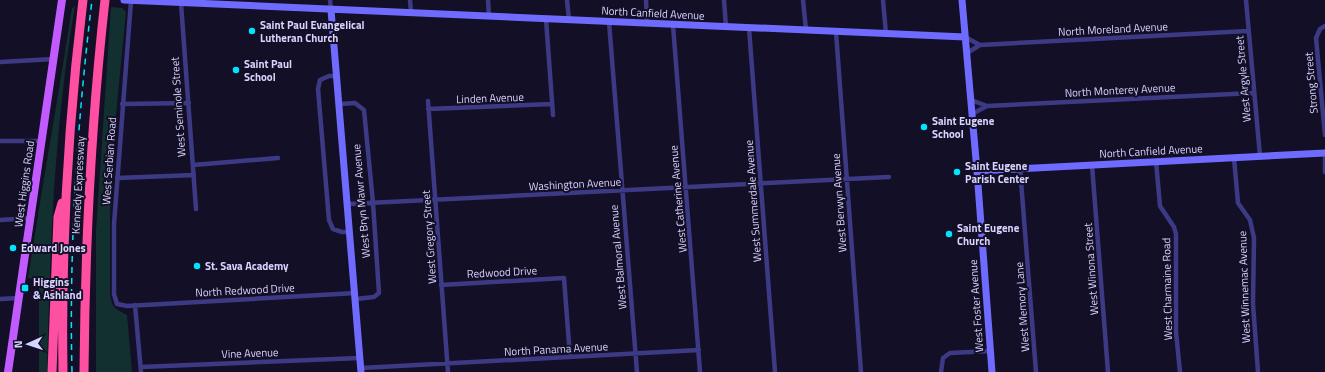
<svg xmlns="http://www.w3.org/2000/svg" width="1325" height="372" font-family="'Titillium Web',sans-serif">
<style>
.green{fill:#12302f}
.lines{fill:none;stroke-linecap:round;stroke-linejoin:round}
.street{stroke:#3d3a85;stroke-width:4.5}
.secondary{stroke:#6f6bff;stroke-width:7}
.primary{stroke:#c25bff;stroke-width:8}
.highway{stroke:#ff4fa3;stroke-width:9}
.rail{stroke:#00e5ff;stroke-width:1.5;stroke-dasharray:6 5;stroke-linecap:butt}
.poi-dot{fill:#00e5ff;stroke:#130f26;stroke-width:1.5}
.labels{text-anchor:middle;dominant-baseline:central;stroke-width:4;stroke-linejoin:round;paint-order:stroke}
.street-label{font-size:11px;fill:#d9d4ff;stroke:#130f26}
.poi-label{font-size:11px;font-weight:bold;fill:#d9d4ff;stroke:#130f26;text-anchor:start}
</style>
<rect width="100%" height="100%" fill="#130f26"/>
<path class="green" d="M75,6C54,126 50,250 47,372H39V280L28,278C42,187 58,98 72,8Z
M111,7L122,8L126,12L114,135L110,216V290C111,306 113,308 127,315L132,372H96V231Z"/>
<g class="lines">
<path class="street" d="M330,0L331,10
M410,0L411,13
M488,0L489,17
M567,0L569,20
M646,0L647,23
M724,0L726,27
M803,0L806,30
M883,0L886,34
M1246,0L1260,156
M131,1L114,224V294L117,304L127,306L356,293
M181,3L196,209
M546,19L553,115
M609,22L637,372
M673,25L700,372
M1325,26L1320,29L1316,38L1325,135
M749,28L775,372
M836,32L861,372
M965,37L980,45
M967,53L980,45L1248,31
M0,62L54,59
M337,76H329L320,80L318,89L329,220L333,229L342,232H350
M971,100L987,106L1253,93
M428,101L448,372
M122,104L189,103
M340,104L355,103L364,110L373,203L379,293L374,297L356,299
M428,109L552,104
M972,114L987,106
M0,141H41
M1325,155V172
M1234,158L1238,203L1250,220L1254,238L1253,304L1258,372
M1156,161L1160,206L1174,227L1176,234V332L1180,372
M193,165L278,158
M1092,165L1108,372
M1020,168L1036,372
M117,178L194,175
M348,204L889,177
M0,220L31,218
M441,285L564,278L570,357
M0,299L19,298
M135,305L141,372
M141,367L360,358
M361,368L699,350
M941,372L943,358L950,353L990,351"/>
<path class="secondary" d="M124,0L965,37
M962,0L977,171L992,372
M331,10L361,372
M977,171L1325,153"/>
<path class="primary" d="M8,372L62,0"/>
<path class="highway" d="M52,372L58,217L62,203
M63,372C61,247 68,124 83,0
M84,372C85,248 91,124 105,0"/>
<path class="rail" d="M72,372C69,248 77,124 92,0"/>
</g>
<g class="poi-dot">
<circle cx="252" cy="31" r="4"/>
<circle cx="236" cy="70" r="4"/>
<circle cx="924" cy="127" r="4"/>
<circle cx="957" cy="172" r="4"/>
<circle cx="949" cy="234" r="4"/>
<circle cx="13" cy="248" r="4"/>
<circle cx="197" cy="266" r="4"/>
<rect x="21" y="284" width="8" height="8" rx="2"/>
</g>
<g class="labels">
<g class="street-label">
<text transform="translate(653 13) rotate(3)">North Canfield Avenue</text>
<text transform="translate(1113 29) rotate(-3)">North Moreland Avenue</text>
<text transform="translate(1243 79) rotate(-95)">West Argyle Street</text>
<text transform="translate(1311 83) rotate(-95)">Strong Street</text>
<text transform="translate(1120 90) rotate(-3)">North Monterey Avenue</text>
<text transform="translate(490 98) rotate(-2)">Linden Avenue</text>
<text transform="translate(178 107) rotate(-94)">West Seminole Street</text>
<text transform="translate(1151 151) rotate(-3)">North Canfield Avenue</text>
<text transform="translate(109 161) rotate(-86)">West Serbian Road</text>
<text transform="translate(24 184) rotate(-82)">West Higgins Road</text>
<text transform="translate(575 184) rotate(-3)">Washington Avenue</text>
<text transform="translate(78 185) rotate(-87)">Kennedy Expressway</text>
<text transform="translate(678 199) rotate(-95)">West Catherine Avenue</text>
<text transform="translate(361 201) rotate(-95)">West Bryn Mawr Avenue</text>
<text transform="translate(753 201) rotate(-94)">West Summerdale Avenue</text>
<text transform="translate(839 203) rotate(-94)">West Berwyn Avenue</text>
<text transform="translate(429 237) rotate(-94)">West Gregory Street</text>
<text transform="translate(618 257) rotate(-95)">West Balmoral Avenue</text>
<text transform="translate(1091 269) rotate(-94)">West Winona Street</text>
<text transform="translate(502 272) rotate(-3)">Redwood Drive</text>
<text transform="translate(1244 287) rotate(-92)">West Winnemac Avenue</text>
<text transform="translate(1167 289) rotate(-91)">West Charmaine Road</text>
<text transform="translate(245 290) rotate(-3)">North Redwood Drive</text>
<text transform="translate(976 306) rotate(-94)">West Foster Avenue</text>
<text transform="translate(1022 307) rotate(-94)">West Memory Lane</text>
<text transform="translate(556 349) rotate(-3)">North Panama Avenue</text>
<text transform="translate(250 353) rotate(-2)">Vine Avenue</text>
</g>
<g class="poi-label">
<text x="260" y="25">Saint Paul Evangelical<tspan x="260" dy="13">Lutheran Church</tspan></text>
<text x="244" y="64">Saint Paul<tspan x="244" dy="13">School</tspan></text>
<text x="932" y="121">Saint Eugene<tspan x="932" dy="13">School</tspan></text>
<text x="965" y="166">Saint Eugene<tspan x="965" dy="13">Parish Center</tspan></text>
<text x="957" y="228">Saint Eugene<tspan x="957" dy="13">Church</tspan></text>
<text x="21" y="248">Edward Jones</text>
<text x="205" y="266">St. Sava Academy</text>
<text x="33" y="282">Higgins<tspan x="33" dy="13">&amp; Ashland</tspan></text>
</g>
</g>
<g transform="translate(28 344) rotate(267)" stroke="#130f26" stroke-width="3" paint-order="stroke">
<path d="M0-3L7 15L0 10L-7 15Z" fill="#d9d4ff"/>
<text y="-6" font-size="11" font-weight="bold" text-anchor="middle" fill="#d9d4ff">N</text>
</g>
</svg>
